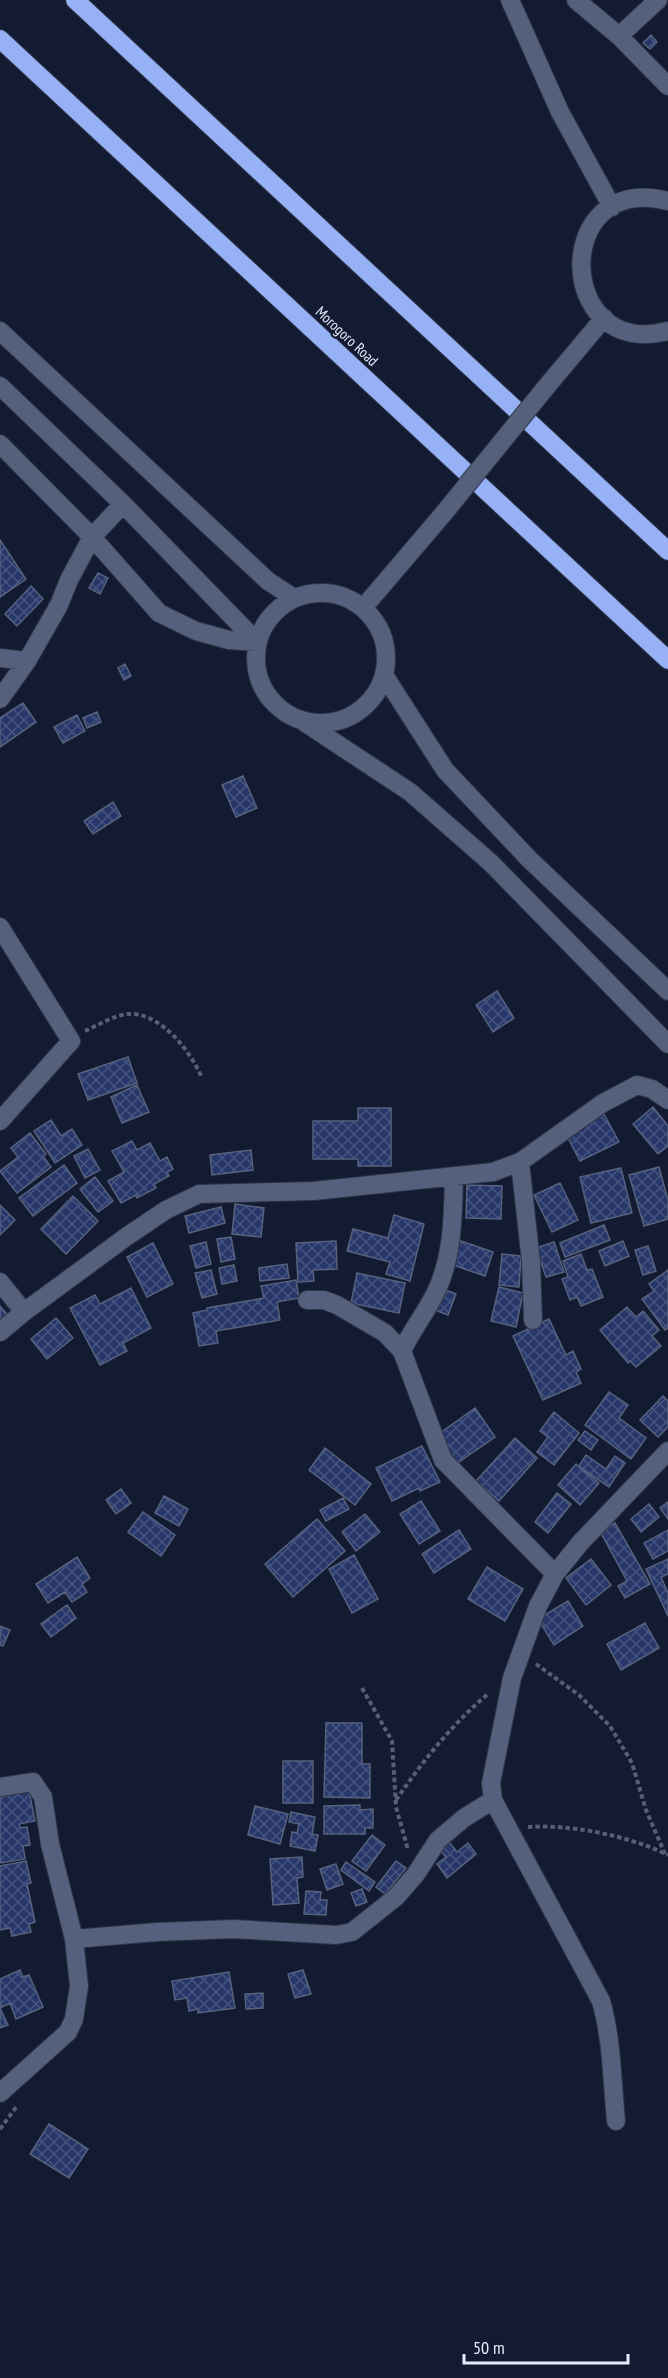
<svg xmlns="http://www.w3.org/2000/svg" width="668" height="2378" font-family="'PT Sans Narrow',sans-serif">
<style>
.building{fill:url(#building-cross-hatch);stroke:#57627e;stroke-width:1.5}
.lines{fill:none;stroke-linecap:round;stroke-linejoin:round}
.minor-casing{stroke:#2f3346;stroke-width:20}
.highway-casing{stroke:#2f3346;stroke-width:20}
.path{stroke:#575f73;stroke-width:4;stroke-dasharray:4.5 3;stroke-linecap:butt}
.minor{stroke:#55607c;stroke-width:18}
.highway{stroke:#97b1f6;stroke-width:18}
.minor-bridge-casing{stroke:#2f3346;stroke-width:20;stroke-linecap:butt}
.minor-bridge{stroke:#55607c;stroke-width:18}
.labels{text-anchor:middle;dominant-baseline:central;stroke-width:4.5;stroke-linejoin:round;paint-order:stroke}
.street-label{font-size:15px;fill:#e4ebfb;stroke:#131b32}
</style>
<defs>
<pattern id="building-cross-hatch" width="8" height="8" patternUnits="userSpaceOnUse" patternTransform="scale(1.5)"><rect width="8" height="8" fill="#27376a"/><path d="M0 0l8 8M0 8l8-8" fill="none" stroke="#465480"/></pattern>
</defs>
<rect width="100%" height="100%" fill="#131b32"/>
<path class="building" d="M651,35L657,42L650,49L643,43Z
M0,540L26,579L0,597Z
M98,573L108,578L100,594L89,588Z
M31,586L43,599L17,626L5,614Z
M125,664L131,676L124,680L118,668Z
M23,703L36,722L0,747V718Z
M97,712L101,722L87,728L83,718Z
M77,715L85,731L63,743L54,727Z
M243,776L257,808L236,817L222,785Z
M113,802L121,816L93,834L84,821Z
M497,991L514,1018L493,1032L476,1005Z
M128,1057L137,1083L88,1100L78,1074Z
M137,1085L149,1112L122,1123L111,1097Z
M653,1107L668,1126V1146L658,1154L633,1124Z
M358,1108H391V1166H358V1159H313V1121H358Z
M604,1114L619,1142L580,1161L566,1134Z
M51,1120L61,1136L72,1129L82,1145L55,1163L34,1131Z
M30,1133L46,1154L43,1156L51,1167L17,1193L0,1171L18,1157L11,1148Z
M132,1141L137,1150L150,1143L160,1161L167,1157L173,1169L167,1172L169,1176L154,1184L156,1188L137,1198L136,1195L121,1203L108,1181L124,1172L112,1151Z
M88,1149L100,1170L85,1178L74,1156Z
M251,1150L253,1170L212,1175L210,1155Z
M64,1165L77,1183L33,1216L19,1198Z
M659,1167L668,1200V1219L644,1226L629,1175Z
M621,1168L632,1213L591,1223L580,1177Z
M95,1177L113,1201L98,1212L80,1189Z
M560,1183L578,1220L552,1232L534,1195Z
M467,1185L502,1186L501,1219L466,1218Z
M73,1196L98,1221L66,1254L41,1229Z
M235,1204L264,1208L261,1237L232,1234Z
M0,1205L15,1220L0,1235Z
M221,1207L225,1223L189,1233L185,1216Z
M394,1215L424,1224L410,1281L386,1274L390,1262L347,1251L353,1229L388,1238Z
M604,1225L610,1240L565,1257L560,1243Z
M231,1237L235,1259L221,1262L217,1239Z
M458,1240L493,1252L485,1276L450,1264Z
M336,1241L337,1269L313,1270L314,1281L298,1282L296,1243Z
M623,1241L629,1256L605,1266L599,1251Z
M206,1242L211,1264L196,1268L190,1246Z
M554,1242L564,1272L546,1277L536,1248Z
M153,1243L173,1284L147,1297L127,1257Z
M648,1246L656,1271L643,1275L635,1250Z
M502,1254L521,1256L519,1287L499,1285Z
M581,1254L587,1270L592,1269L603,1297L581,1306L577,1297L570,1300L562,1279L568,1277L563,1261Z
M287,1264L289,1278L260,1281L259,1268Z
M234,1265L237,1281L222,1284L219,1268Z
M211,1270L217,1294L202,1298L195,1273Z
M668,1270V1328L665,1330L642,1299L654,1291L649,1284Z
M357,1273L405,1283L399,1313L351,1303Z
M296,1280L299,1298L277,1302L280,1320L216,1331L218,1343L199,1346L193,1313L207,1310V1308L264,1298L261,1286Z
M499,1287L523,1293L516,1327L491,1321Z
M131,1288L151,1328L123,1343L127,1351L100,1365L70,1308L95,1295L100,1304Z
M443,1289L456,1294L448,1315L435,1310Z
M0,1306L10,1318L0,1326Z
M627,1307L636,1317L643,1311L659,1330L652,1336L661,1346L636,1367L630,1361L628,1363L600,1330Z
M56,1318L73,1338L47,1359L31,1339Z
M549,1319L566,1355L573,1351L581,1369L576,1372L581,1383L543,1400L513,1336Z
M609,1392L628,1405L619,1418L646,1438L631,1459L585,1425Z
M663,1396L668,1401V1427L658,1437L640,1420Z
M475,1408L495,1437L456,1464L436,1436Z
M554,1412L579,1433L554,1465L537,1452L548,1437L540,1431Z
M585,1431L598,1440L591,1450L578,1440Z
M515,1438L537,1458L499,1501L476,1481Z
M422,1446L440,1482L420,1491L419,1488L392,1501L376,1468Z
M325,1448L371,1484L355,1505L309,1470Z
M586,1455L606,1469L615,1456L625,1463L609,1487L579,1466Z
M576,1464L599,1483L580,1505L558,1485Z
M121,1489L131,1503L116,1514L106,1500Z
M557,1493L571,1504L548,1533L535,1522Z
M164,1496L188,1509L179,1526L155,1513Z
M343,1498L349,1509L326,1521L320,1510Z
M421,1501L440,1531L419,1544L400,1514Z
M668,1502V1519L660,1508Z
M649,1504L659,1517L641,1532L631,1519Z
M143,1512L175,1535L161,1556L128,1532Z
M365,1514L380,1532L356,1551L342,1532Z
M317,1519L345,1551L293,1597L265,1564Z
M615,1523L650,1584L625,1598L618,1586L627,1581L600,1531Z
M459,1530L471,1549L434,1573L422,1554Z
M668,1530V1551L653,1559L644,1543Z
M354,1555L378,1599L352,1613L329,1569Z
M77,1557L90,1578L82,1584L87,1592L72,1602L65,1592L48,1603L36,1584Z
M591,1559L611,1585L586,1605L566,1578Z
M668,1559V1574L661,1577L668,1593V1616L646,1569Z
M487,1567L523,1589L505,1621L468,1599Z
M568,1601L583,1626L554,1645L538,1619Z
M67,1605L76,1618L51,1637L41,1624Z
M645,1623L659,1648L621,1670L607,1644Z
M0,1626L10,1630L3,1646L0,1645Z
M326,1723H362V1764H370V1798L324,1797Z
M283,1761H313V1803H283Z
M29,1791L35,1821L19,1824L20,1828L27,1827L30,1845L23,1846L25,1859L0,1863V1797Z
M360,1805V1810L373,1809V1828H365V1834H324V1806Z
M255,1806L288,1814L280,1844L248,1835Z
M291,1812L315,1817L312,1834L318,1835L315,1851L290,1846L292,1832L297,1833L299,1824L289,1822Z
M372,1835L385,1845L366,1871L352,1861Z
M449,1842L457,1852L468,1843L476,1854L447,1878L437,1864L446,1857L440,1850Z
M302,1857L303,1877L297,1878L299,1903L273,1905L270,1859Z
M26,1861L31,1883L27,1884L35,1922L29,1924L31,1932L12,1936L10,1928L0,1930V1866Z
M396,1861L406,1868L385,1894L376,1887Z
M346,1862L375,1882L369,1891L341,1870Z
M336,1864L343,1884L327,1890L320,1869Z
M362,1889L367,1902L356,1906L351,1893Z
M306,1891L321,1892L320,1900H327L326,1915L304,1914Z
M20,1970L23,1977L29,1975L43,2007L16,2019L10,2003L0,2008L8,2025L0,2028V1979Z
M303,1970L311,1994L295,1998L288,1974Z
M229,1972L235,2008L198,2013V2009L189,2011L187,1998L175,2000L172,1981Z
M263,1993V2008L246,2009L245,1994Z
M49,2124L88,2149L69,2178L30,2154Z"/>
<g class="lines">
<defs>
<path id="minor" d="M510,0L560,112L612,207
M576,0L619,36L668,86
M619,36L658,0
M668,201C550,171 555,361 668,331
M0,331L268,581L294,598
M0,386L123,504L257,642
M547,386L604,318
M0,444L92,537L159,613L196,631L229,640L257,642
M256 658a65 65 0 1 1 130 0a65 65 0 1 1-130 0Z
M363,608L444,513
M0,658L27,661
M384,675L445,770L529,859L668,991
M0,699L27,661L59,605L69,580L92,537L123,504
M304,722L410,792L491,863L668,1044
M0,927L71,1041L0,1121
M520,1162L531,1262L533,1320
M0,1282L24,1312
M307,1300H324L337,1305L385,1333L402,1351L443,1460L555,1574
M0,1332L24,1312L126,1237L166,1210L199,1194L314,1191L493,1172L520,1162L603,1103L637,1085L652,1089L668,1100
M402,1351C411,1331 425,1314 435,1294C453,1258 453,1216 454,1176
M0,1787L33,1782L43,1797L50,1844L74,1939L79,1986L74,2019L68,2032L0,2093
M493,1800L601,2001C612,2039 612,2081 616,2121
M74,1939L157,1932L233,1929L336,1935L352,1932L396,1897L416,1874L438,1840L464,1818L493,1800L491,1783L512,1678L538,1606L555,1574L581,1542L668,1451"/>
<path id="highway" d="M75,0L668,551
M0,39L668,660"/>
</defs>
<use href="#minor" class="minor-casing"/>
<use href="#highway" class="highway-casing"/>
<path class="path" d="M85,1031C98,1025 115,1015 128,1014C161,1012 191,1052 202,1078
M536,1664L579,1695L610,1726L632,1763L646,1810L665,1854
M362,1688L392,1741L396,1807L408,1850
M396,1800C423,1761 452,1724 489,1693
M528,1827C571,1824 629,1836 668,1855
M0,2129L17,2106"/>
<use href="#minor" class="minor"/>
<use href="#highway" class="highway"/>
<defs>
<path id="minor-bridge" d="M444,513L547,386"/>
</defs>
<use href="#minor-bridge" class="minor-bridge-casing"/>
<use href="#minor-bridge" class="minor-bridge"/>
</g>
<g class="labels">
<g class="street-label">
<text transform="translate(347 336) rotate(43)">Morogoro Road</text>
</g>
</g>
<path d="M464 2354v9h164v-9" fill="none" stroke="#e4ebfb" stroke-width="3"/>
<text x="473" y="2354" font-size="18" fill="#e4ebfb" stroke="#131b32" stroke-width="4.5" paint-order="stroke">50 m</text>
</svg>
